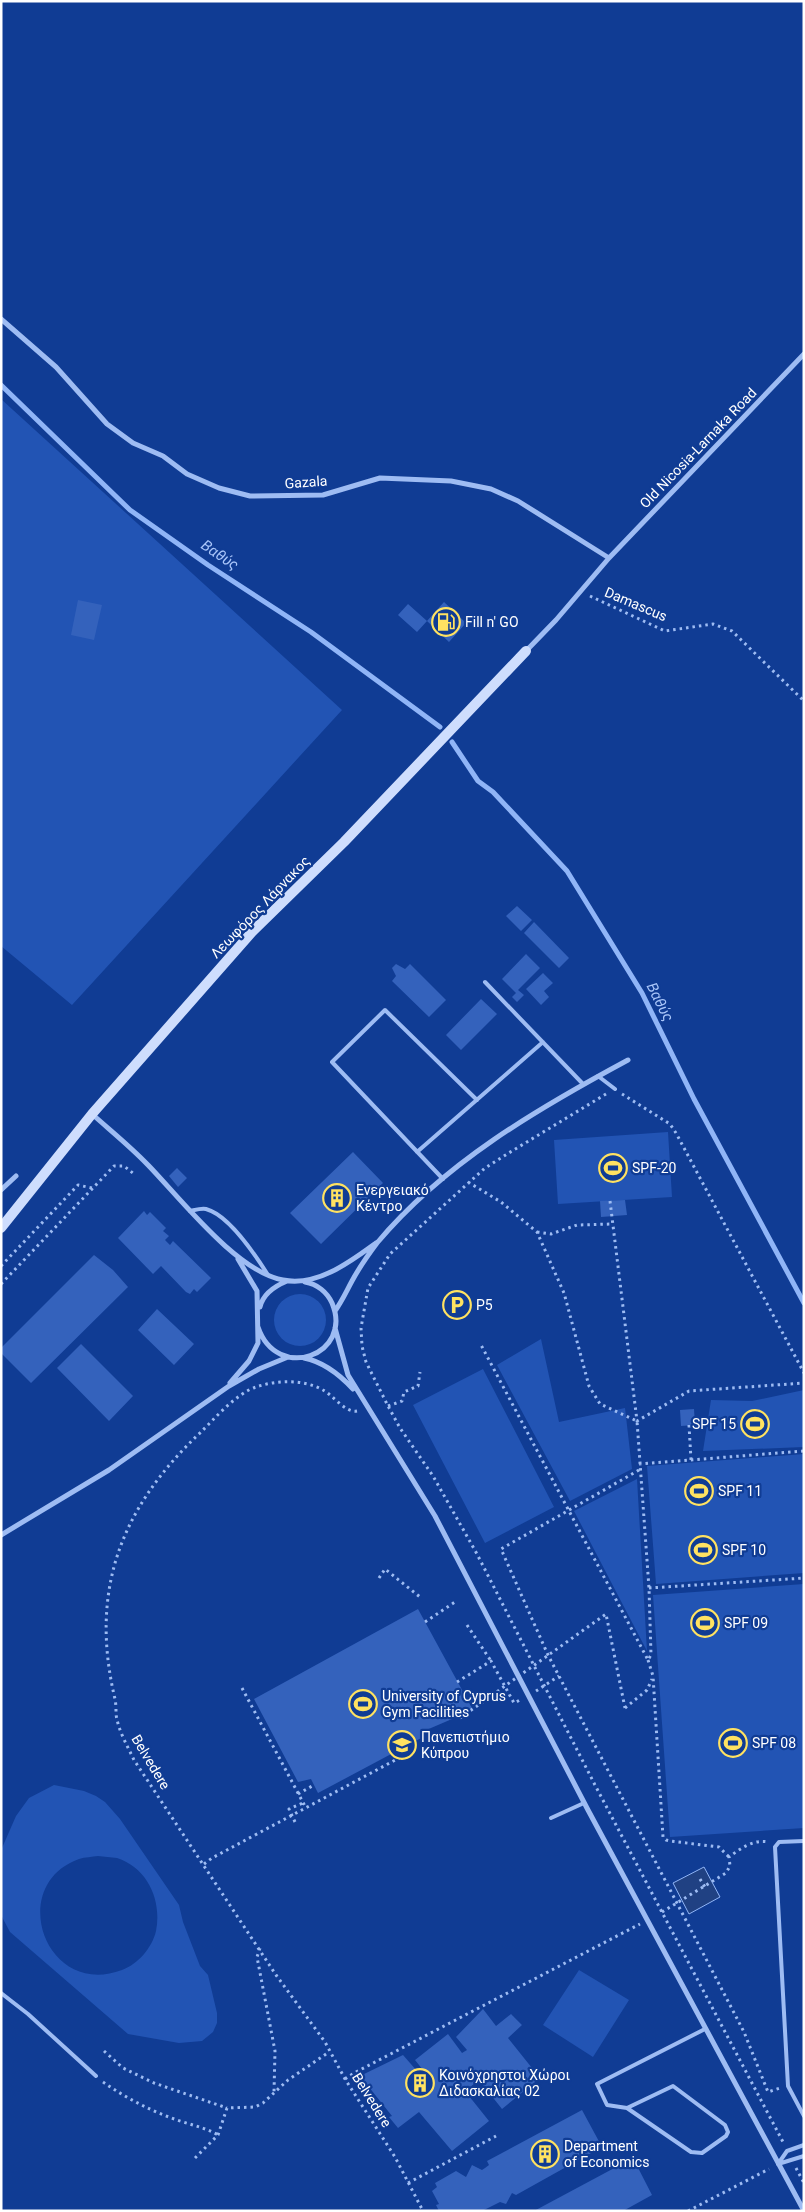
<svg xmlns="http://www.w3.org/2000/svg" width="805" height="2212" font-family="Roboto,sans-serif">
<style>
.green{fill:#2254b4;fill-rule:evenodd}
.water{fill:#204183;stroke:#90b5f7}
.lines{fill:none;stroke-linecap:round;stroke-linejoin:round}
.stream{stroke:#90b5f7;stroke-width:5}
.building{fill:#3462bc}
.path{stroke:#9ebcf3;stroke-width:3;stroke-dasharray:2.5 4;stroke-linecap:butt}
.service{stroke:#9ebcf3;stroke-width:4}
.minor{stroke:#9ebcf3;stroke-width:5}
.secondary{stroke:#ceddfd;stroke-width:10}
.path-bridge{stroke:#9ebcf3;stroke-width:3;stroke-dasharray:2.5 4;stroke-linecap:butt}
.labels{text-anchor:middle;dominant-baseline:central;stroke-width:4.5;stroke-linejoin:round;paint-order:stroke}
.street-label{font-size:14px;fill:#fff;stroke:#103c94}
.poi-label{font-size:14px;fill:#fff;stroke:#103c94;text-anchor:start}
.water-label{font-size:15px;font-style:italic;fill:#aac6fa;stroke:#103c94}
</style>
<rect width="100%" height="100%" fill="#103c94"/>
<path class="green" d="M1,399L342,710L72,1005L1,946Z
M668,1132L672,1197L558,1204L554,1140Z
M274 1320a26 26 0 1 1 52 0a26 26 0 1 1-52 0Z
M541,1339L559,1422L625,1408L632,1469L570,1501L497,1365Z
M483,1369L554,1507L485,1543L413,1405Z
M804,1390V1447L703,1451L711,1400L752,1401Z
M804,1454V1573L656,1584L647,1466Z
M637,1479L647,1651L574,1511Z
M804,1584V1828L670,1837L653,1595Z
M54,1785L84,1791L96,1796L105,1802L120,1819L179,1905L183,1922L200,1966L208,1975L217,2013V2023L213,2032L202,2041L179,2043L128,2034L10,1932L1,1915L2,1848L16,1816L29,1798ZM98,1856C104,1857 111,1857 117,1858C148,1868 162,1901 156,1931C152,1948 138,1964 122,1970C45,1999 6,1885 79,1859C85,1857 92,1857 98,1856Z
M579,1970L629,2000L593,2057L543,2025Z"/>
<path class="water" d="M704,1867L720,1897L689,1914L673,1883Z"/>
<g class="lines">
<path class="stream" d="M1,385L130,510L208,565L311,632L440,727
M452,742L478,781L493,792L567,871L642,993L694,1099L804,1303"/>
</g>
<path class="building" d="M78,600L102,605L94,640L71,635Z
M444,602L466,623L449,642L427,621Z
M408,604L427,621L417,632L398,615Z
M517,906L532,920L521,931L506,916Z
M534,922L569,958L559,968L524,933Z
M526,954L540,968L518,990L524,995L517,1002L512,997L516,993L502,979Z
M396,964L405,969L410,964L446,1000L429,1017L392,981L396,976L392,968Z
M543,973L553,983L544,991L549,997L541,1005L526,989Z
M481,999L497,1014L461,1050L446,1035Z
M353,1152L383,1183L321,1244L290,1213Z
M177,1168L187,1178L178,1187L169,1176Z
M625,1200L627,1215L601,1217L600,1201Z
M144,1211L147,1215L150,1212L166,1228L163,1231L169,1236L165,1240L170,1245L173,1241L211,1278L197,1292L194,1289L190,1294L186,1292L161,1266L153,1274L118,1238Z
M94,1255L113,1270L128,1287L31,1383L1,1353V1348Z
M157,1309L194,1344L174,1365L138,1330Z
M81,1344L133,1396L109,1421L57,1368Z
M694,1409L695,1425L681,1426L680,1410Z
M418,1609L473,1710L424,1731L425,1736L318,1793L311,1779L298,1782L254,1699Z
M483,2009L496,2026L511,2014L522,2025L508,2038L540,2078L502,2109L479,2080L465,2091L489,2121L452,2151L419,2112L398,2128L389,2117L392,2116L360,2076L403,2055L424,2079L427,2075L415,2060L448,2034L462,2053L467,2050L456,2037Z
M582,2110L602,2147L516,2195L512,2193L506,2204L500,2202L482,2211H439L436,2205L439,2204L432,2191L437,2187L435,2183L456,2171L466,2177L472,2165L482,2170L485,2168L489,2165L487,2161Z
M633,2158L652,2195L623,2211H534Z"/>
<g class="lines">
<path class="path" d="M590,596L665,631L713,624L732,631L804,701
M606,1094L512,1151L485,1168L390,1254L368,1288L361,1328L362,1346L366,1362L388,1406L400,1428L433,1476L477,1554L595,1785L783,2142
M622,1094L670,1124L676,1133L804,1373
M468,1182L501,1202L537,1232L564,1293L589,1386L600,1404L637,1421L649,1588L651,1655L648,1660L480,1343
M610,1201L637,1421L689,1391L804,1383
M537,1232L551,1234L577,1225L613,1224
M1,1266L78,1185L92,1188
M1,1284L114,1166H124L134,1174
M388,1406L402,1401L404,1392L418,1386L420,1372
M357,1411C345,1413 333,1395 323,1390C303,1379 277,1380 256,1387C237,1393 215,1418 201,1432C121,1507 89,1590 115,1699C116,1704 116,1709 116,1714C118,1730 127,1745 134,1760L276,1975L325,2042L345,2079L395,2157L423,2211
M689,1425L691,1460
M639,1464L804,1451
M639,1470L501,1549L548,1655L744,2032L768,2092L780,2088
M379,1578L385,1569L420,1597
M649,1588L804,1578
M425,1622L455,1602
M467,1625L491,1661
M648,1660L653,1676L663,1837L666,1840L670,1841L719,1847L729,1857
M457,1682L491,1661L514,1703L520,1700
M242,1688L306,1808
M536,1691L559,1676
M625,1708L647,1690L652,1679
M298,1794L314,1785
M295,1822L289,1809L303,1803
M204,1864L212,1858L255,1835
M700,1879L705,1887
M662,1912L726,1873L730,1866L729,1857C740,1849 753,1839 768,1842
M260,1948L257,1957L275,2051L274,2092
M104,2051L123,2068L154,2083L227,2108
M345,2079L354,2073L640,1924
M103,2082C126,2098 151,2111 177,2120C191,2125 204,2127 218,2135
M195,2158L218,2135L227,2108L255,2107L263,2103L288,2080L329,2052
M796,2168L804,2183
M408,2183L496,2136
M688,2211L769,2169"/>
<path class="service" d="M485,982L583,1084
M598,1076L615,1089
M417,1152L543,1042
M443,1179L332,1062L385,1010L477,1100
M190,1211C195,1210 201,1208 206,1209C229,1215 256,1256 268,1275
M551,1818L584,1803
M804,1841L779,1842L775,1847L788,2086L804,2116
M1,1993L28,2014L96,2076
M627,2108L673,2086L725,2125L728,2132L726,2136L702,2153L691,2152L627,2108L607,2105L597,2084L705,2029
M778,2164L787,2151L804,2145
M778,2164L804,2156"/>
<path class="minor" d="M1,319L56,367L107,424L133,443L163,456L187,474L219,488L250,496L323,495L380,478L451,481L491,489L518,501L609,558
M526,651L556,620L609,558L804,354
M92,1114C111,1131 131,1147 148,1165C181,1199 237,1272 283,1280C317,1287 350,1262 376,1243
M1,1190L16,1176
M260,1307C263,1294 275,1286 287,1281
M335,1311C342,1301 346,1292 352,1281C359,1268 368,1255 377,1243C444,1163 537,1109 628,1060
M258,1327C277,1383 354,1355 332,1303C327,1292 317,1284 305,1282
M335,1328L348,1375L435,1516L588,1810L804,2211
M304,1358C324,1362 340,1375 353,1389
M230,1383L249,1361L258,1343L257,1291L238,1259
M1,1535L109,1470L229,1386L259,1369L288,1357"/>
<path class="secondary" d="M1,1228L92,1114L252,932L344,842L526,651"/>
<path class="path-bridge" d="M460,1718L606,1614L625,1708
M255,1835L414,1750"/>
</g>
<defs>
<symbol id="fuel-ring" viewBox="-11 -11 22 22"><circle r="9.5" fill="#103c94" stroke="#ffe261" stroke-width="1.5"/><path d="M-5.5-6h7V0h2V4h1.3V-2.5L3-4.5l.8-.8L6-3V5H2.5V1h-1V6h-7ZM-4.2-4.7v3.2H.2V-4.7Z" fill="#ffe261"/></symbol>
<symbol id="stadium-ring" viewBox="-11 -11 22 22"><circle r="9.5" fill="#103c94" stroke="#ffe261" stroke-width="1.5"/><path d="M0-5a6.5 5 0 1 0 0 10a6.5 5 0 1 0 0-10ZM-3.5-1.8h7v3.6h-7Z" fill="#ffe261"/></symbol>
<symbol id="building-ring" viewBox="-11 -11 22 22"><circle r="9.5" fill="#103c94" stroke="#ffe261" stroke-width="1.5"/><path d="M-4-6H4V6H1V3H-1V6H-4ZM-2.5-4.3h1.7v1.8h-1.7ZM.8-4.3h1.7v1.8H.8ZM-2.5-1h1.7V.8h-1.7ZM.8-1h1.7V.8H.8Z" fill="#ffe261"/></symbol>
<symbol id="parking-ring" viewBox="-11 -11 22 22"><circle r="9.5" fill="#103c94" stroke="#ffe261" stroke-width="1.5"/><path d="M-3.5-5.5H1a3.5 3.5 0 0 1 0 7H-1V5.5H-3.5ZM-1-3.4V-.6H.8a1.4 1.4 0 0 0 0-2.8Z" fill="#ffe261"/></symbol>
<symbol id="university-ring" viewBox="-11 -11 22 22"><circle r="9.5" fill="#103c94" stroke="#ffe261" stroke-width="1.5"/><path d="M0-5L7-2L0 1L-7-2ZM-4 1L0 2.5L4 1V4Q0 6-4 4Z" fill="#ffe261"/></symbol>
</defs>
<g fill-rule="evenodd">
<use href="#fuel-ring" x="430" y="606" width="32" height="32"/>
<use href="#stadium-ring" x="597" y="1152" width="32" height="32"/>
<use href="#building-ring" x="321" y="1182" width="32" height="32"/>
<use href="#parking-ring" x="441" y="1289" width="32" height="32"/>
<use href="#stadium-ring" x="739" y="1408" width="32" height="32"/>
<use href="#stadium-ring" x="683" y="1475" width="32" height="32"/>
<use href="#stadium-ring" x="687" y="1534" width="32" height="32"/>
<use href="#stadium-ring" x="689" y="1607" width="32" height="32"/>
<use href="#stadium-ring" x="347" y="1688" width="32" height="32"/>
<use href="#stadium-ring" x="717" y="1727" width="32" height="32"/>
<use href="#university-ring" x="386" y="1729" width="32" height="32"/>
<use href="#building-ring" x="404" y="2067" width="32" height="32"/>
<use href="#building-ring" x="529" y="2138" width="32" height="32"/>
</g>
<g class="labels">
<g class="street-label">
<text transform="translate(698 448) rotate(-46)">Old Nicosia-Larnaka Road</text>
<text transform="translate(306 482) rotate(-4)">Gazala</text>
<text transform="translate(636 604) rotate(23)">Damascus</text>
<text transform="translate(260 907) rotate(-46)">Λεωφόρος Λάρνακος</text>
<text transform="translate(151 1762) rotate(59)">Belvedere</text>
<text transform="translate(372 2100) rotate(58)">Belvedere</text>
</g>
<g class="poi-label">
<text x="465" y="622">Fill n' GO</text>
<text x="632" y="1168">SPF-20</text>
<text x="356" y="1190">Ενεργειακό<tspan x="356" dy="16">Κέντρο</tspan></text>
<text x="476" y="1305">P5</text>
<text x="736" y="1424" text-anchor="end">SPF 15</text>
<text x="718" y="1491">SPF 11</text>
<text x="722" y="1550">SPF 10</text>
<text x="724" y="1623">SPF 09</text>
<text x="382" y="1696">University of Cyprus<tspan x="382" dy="16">Gym Facilities</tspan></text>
<text x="421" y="1737">Πανεπιστήμιο<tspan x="421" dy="16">Κύπρου</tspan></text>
<text x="752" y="1743">SPF 08</text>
<text x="439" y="2075">Κοινόχρηστοι Χώροι<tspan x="439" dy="16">Διδασκαλίας 02</tspan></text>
<text x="564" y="2146">Department<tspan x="564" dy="16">of Economics</tspan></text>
</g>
<g class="water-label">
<text transform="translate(220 555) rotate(34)">Βαθύς</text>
<text transform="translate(660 1002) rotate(63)">Βαθύς</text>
</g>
</g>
<rect width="805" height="2212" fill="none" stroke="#ffffff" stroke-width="5"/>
</svg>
